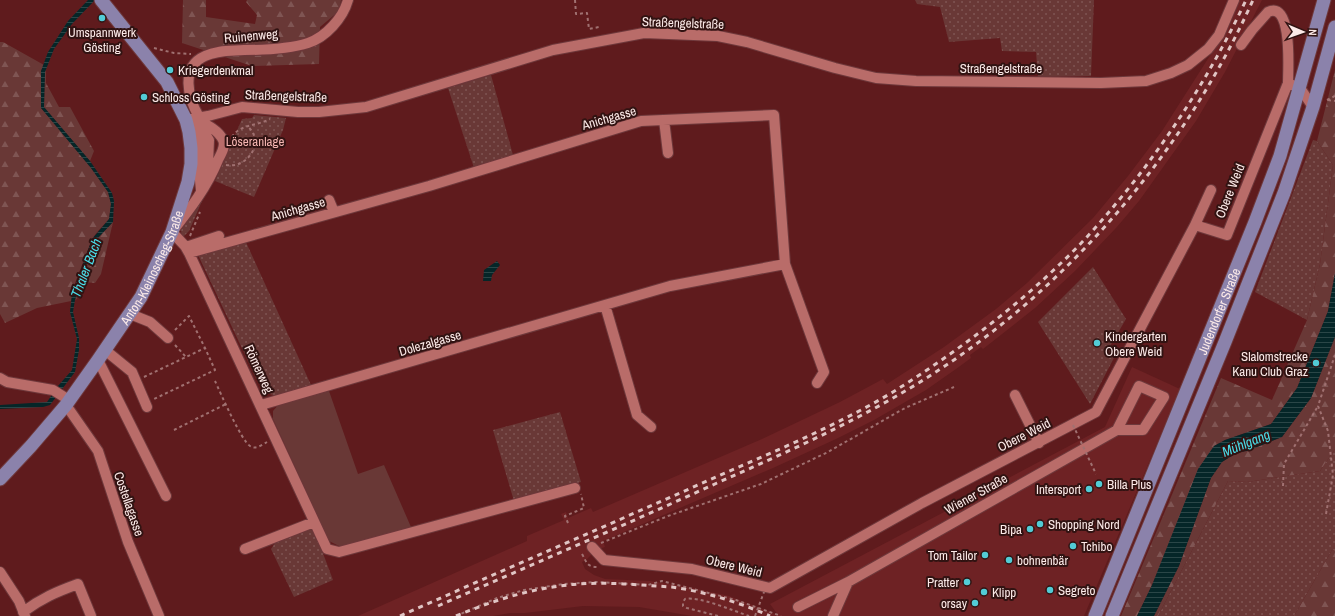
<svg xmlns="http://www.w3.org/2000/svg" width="1335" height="616" font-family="'Archivo Narrow',sans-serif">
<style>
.built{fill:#6e2224}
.grass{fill:url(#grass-dots)}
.forest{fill:url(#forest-firs)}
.garden{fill:#693836}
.water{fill:url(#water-rules)}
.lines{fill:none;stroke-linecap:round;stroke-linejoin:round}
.minor-casing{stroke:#6e383b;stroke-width:12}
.major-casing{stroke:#6e383b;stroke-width:15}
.path{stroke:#a07171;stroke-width:2;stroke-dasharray:3 3;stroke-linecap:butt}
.minor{stroke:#b96c69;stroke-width:10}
.major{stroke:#8b82ab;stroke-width:13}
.rail{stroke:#e0c5c4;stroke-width:3;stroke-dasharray:5 5;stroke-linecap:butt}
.path-bridge{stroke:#a07171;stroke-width:2;stroke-dasharray:3 3;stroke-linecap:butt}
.poi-dot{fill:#52ccd6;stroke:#311312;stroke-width:1.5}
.labels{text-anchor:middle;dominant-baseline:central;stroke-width:4;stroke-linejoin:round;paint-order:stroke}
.street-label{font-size:13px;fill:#fceae8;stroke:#311312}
.poi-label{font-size:13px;fill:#fceae8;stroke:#311312;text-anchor:start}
.park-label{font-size:13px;fill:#f4b5b1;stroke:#311312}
.water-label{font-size:14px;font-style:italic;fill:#4adeea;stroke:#311312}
</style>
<defs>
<pattern id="grass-dots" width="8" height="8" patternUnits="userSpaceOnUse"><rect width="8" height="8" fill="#693836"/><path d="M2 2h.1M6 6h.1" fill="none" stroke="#7f5553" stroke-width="1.8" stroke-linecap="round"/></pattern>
<pattern id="forest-firs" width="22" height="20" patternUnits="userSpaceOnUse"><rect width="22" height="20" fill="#693836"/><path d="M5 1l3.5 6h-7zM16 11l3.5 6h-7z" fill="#7f5553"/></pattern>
<pattern id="water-rules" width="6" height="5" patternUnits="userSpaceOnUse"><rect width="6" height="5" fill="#052628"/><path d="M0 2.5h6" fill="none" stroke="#2a4647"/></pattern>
</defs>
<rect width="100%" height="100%" fill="#5f1b1d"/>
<path class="built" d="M1238,0H1262L1225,72L1196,121L1139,201L1116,228L1075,271L1035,308L983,349L981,347L970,355L971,358L956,369L926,390L874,420L836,439L773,468L603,541L605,547L596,550L587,559L582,562L585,569L594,575L605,579L650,581L688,587L729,596L778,615L770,604L1105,427L1132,367L1180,389L1084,616H692L639,607L583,606L525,613H510L493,616H358L527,541V536L564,520L561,514L566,512L568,518L591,508L593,512L762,439L840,402L883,379L887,384L944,347L996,309L1027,283L1093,218L1128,176L1162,131L1218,43Z"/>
<path class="grass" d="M915,0H1094L1091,76L1038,77L1036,52L1002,51L1000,38L949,42L940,7L917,4Z
M491,75L513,155L474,168L448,88Z
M254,115L286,118L283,130L254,197L215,181L242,119L252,118Z
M1313,140L1317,141L1333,165L1320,264L1307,320L1255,292Z
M202,201L189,231L183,237C175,227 195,206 202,201Z
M245,240L311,385L277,395C267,397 261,385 256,378L199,257V254Z
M1093,267L1126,319L1109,348L1117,352L1090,404L1038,322Z
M560,412L581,482L514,501L493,430Z
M1335,449V551L1332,550L1294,616H1158L1228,481L1247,482L1320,471Z
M310,529L315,532L333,580L294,597L271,549L277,540Z"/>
<path class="forest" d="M183,0H206V17L255,24L257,15L246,2L247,0H341L339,11L320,27L319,64L252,66L182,43Z
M0,42H3L44,65L41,71V108L91,168L108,192L111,204L109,219L98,231L92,239L75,283L71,301L37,308L5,323L0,314Z
M46,69V83L59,107H70L94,151L90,161L44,107L45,72Z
M1335,70V273L1328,311L1297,388L1271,424L1225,440L1214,446L1152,585L1137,616H1121L1221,378L1272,400L1307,320L1320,264L1333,165L1317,141Z
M113,222L101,274L95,283L84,282L77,299L75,300L84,270L97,239Z
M1335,337V449L1320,471L1247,482L1228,481L1158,616H1154L1179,566L1211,478L1222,462L1238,452L1247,451L1282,437L1311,398Z
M1332,550L1335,551V616H1294Z"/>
<path class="garden" d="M329,391L358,474L384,465L411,527L351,546H339L329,541L273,419V411L279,404Z"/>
<path class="water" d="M88,0H95L72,24L54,49L45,72L44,107L90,161L112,193L114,201L113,222L97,239L84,270L75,300L73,312L79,338V350L75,372L50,405L43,407L0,409V405L47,402L58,386L72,370L77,339L70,312L72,294L92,239L109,219L111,204L108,192L91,168L41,108V71L48,52L68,21Z
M497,261L500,265L492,275L491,281H483L484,270Z
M1335,273V337L1311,398L1282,437L1247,451L1238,452L1222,462L1211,478L1179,566L1154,616H1137L1152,585L1198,469L1214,446L1225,440L1271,424L1297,388L1328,311Z"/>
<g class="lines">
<defs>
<path id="minor" d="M1241,45L1252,30L1268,12C1293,0 1288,71 1288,83L1300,88L1313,107
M199,117C188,98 180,67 205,56C217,50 231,51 244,50C264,50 289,49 308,43C326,37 343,18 348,0
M194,118C203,123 218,129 223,140C226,146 221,154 218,160C207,187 190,209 172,232L185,246L189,253L327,549L339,552L354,548L575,488
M186,120L208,116L242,107L298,112H319L366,107L553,50L644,33L718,36L747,42L835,68L876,78L916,81L1101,83L1146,81L1171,73L1188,65L1208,49L1219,35L1234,0
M664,120L668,153
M198,122L209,140L208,164L205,181
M198,125L199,128V171L201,190
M329,200L334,212
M1195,225L1211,190
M186,247L219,236
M189,253L429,186L641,121L774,115L785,264L824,372L817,383
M605,305L637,415L651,427
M130,314L150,322L168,338
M105,350L132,372L147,407
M98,360L166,496
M0,378L7,382L53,390L69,400
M1015,395L1039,443
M66,405L98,451L128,542L159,616
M261,405L670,286L785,264
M592,547L604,560L692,569L770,588L922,503L1096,412L1195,225L1227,235L1288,83
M245,549L314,522
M0,572L19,601L25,616
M848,582L1117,430H1143L1164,397L1139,386L1117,430
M798,607L848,582L833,616
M23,612C42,598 56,592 78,584L91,616"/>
<g id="major">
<path id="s1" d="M0,479L31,446L66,405L98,360L141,297L172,232L188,182L191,164V148L189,132L186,120L167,82L101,0"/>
<path id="s2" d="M1095,616L1255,222L1280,156L1324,0"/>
<path d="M1112,616L1225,342L1284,193L1313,107L1335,27"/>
</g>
</defs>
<use href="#minor" class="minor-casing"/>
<use href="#major" class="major-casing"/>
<path class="path" d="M575,0L576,14L587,13L589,29L599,27
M154,48L174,53L191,54
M1327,100L1335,96
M1328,100L1335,101
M232,137C240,124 257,126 270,119
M226,165C248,169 266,141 247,126
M190,236L200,212
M175,330L189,316L205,348
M175,345L186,357
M144,377L205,348L215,370L154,399
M215,381C221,394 241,440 250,446C255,450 262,445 267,442
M174,430L226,404
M1283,486L1284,464L1318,406
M1326,514L1333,475L1328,431L1318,406L1335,355
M568,523L565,516L584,508L581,494
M601,543L668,516L761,484L828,452L905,408L954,387
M582,554C587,563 587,567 598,567
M456,616L497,598L524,590L564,584L596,582L648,585L662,581L736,600L781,616
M718,616L687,608L683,606V602L685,599C699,596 734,611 749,616"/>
<use href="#minor" class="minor"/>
<use href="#major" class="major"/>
<path class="rail" d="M438,606C531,565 625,525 717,483C794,449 871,415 942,368C1076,279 1187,147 1253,0
M400,616C499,572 599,529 698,485C763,456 831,429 893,392C952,355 1010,312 1060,264C1088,238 1112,209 1136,179C1179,123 1216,64 1246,0
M456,616C492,601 529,589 568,585C602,581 638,585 672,587C706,592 738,602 770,616"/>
<path class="path-bridge" d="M1073,425L1096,474
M755,616L764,592"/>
</g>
<g class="poi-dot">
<circle cx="102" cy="18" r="4"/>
<circle cx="170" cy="70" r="4"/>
<circle cx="144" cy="97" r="4"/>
<circle cx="1097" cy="343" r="4"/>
<circle cx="1316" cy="363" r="4"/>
<circle cx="1099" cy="484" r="4"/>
<circle cx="1089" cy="489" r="4"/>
<circle cx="1040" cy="524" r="4"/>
<circle cx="1030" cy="529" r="4"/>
<circle cx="1073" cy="546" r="4"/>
<circle cx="985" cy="555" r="4"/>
<circle cx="1009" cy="560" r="4"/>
<circle cx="967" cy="582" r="4"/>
<circle cx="1050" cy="590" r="4"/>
<circle cx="984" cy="592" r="4"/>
<circle cx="975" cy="603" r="4"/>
</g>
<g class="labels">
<g class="street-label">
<text transform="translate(683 23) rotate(2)">Straßengelstraße</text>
<text transform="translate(251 36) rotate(-5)">Ruinenweg</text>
<text x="1001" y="68">Straßengelstraße</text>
<text transform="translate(286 96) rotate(2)">Straßengelstraße</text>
<text transform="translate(609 118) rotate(-16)">Anichgasse</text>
<text transform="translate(1230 191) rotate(-68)">Obere Weid</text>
<text transform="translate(298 209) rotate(-16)">Anichgasse</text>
<text stroke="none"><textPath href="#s1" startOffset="262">Anton-Kleinoscheg-Straße</textPath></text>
<text stroke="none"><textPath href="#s2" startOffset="329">Judendorfer Straße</textPath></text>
<text transform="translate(430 343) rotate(-16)">Dolezalgasse</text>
<text transform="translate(259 369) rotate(65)">Römerweg</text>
<text transform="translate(1024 435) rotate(-27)">Obere Weid</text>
<text transform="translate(976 494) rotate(-29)">Wiener Straße</text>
<text transform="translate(129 504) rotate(71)">Costellagasse</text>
<text transform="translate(734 566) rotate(14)">Obere Weid</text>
</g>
<g class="poi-label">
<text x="102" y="32" text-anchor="middle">Umspannwerk<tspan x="102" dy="15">Gösting</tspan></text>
<text x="178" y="70">Kriegerdenkmal</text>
<text x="152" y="97">Schloss Gösting</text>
<text x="1105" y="336">Kindergarten<tspan x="1105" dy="15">Obere Weid</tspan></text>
<text x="1308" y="356" text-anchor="end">Slalomstrecke<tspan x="1308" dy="15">Kanu Club Graz</tspan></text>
<text x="1107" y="484">Billa Plus</text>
<text x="1081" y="489" text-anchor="end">Intersport</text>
<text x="1048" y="524">Shopping Nord</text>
<text x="1022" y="529" text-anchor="end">Bipa</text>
<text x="1081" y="546">Tchibo</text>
<text x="977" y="555" text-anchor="end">Tom Tailor</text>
<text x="1017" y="560">bohnenbär</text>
<text x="959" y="582" text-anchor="end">Pratter</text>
<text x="1058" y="590">Segreto</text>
<text x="992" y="592">Klipp</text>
<text x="967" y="603" text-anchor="end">orsay</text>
</g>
<g class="park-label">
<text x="255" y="141">Löseranlage</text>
</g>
<g class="water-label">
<text transform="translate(86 268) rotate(-69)">Thaler Bach</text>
<text transform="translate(1246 443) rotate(-22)">Mühlgang</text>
</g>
</g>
<g transform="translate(1303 32) rotate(92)" stroke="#311312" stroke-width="3" paint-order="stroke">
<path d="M0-3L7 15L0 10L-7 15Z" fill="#fceae8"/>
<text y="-6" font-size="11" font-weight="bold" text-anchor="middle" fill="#fceae8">N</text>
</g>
</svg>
